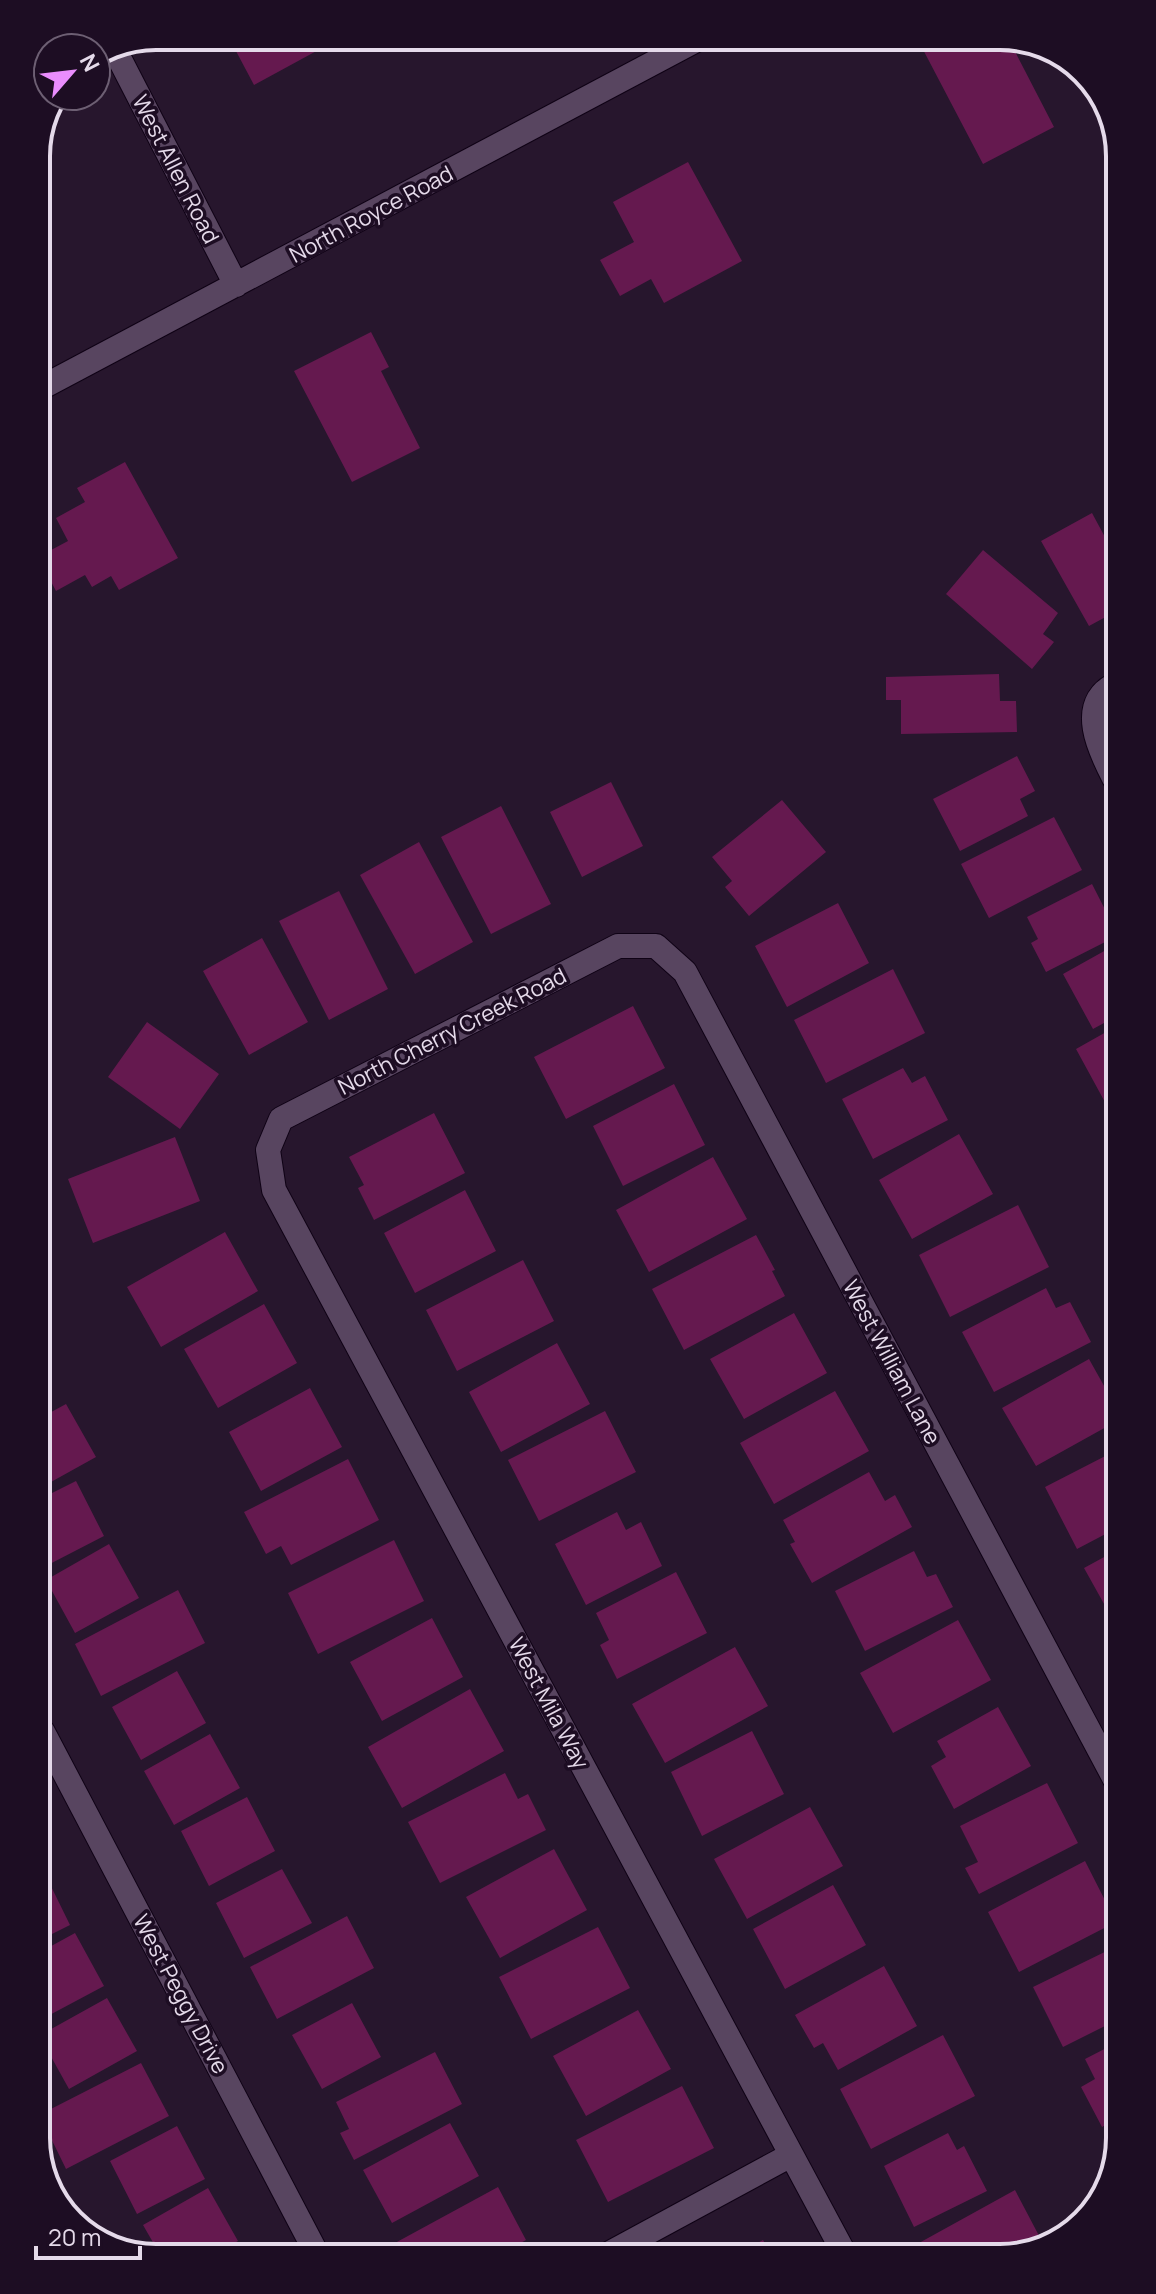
<svg xmlns="http://www.w3.org/2000/svg" width="1156" height="2294" font-family="Manrope,sans-serif">
<style>
.building{fill:#65194f}
.lines{fill:none;stroke-linecap:round;stroke-linejoin:round}
.minor-casing{stroke:#0f0215;stroke-width:26}
.minor{stroke:#584560;stroke-width:24}
.labels{text-anchor:middle;dominant-baseline:central;stroke-width:7;stroke-linejoin:round;paint-order:stroke}
.street-label{font-size:22px;fill:#e5daea;stroke:#1d0d23}
.rim{fill:none;stroke:#e5daea;stroke-width:4}
</style>
<rect width="100%" height="100%" fill="#27162d"/>
<path class="building" d="M228,36H344L254,85Z
M926,36H1007L1054,127L983,164L918,40Z
M688,162L742,261L664,303L651,279L620,296L600,260L634,242L613,202Z
M371,332L389,367L381,371L420,448L352,482L294,371Z
M125,462L178,558L119,590L111,576L92,587L85,575L56,591L38,557L68,541L56,518L85,502L77,488Z
M1092,513L1113,552V613L1089,626L1041,541Z
M983,550L1058,613L1043,634L1054,642L1032,669L946,594Z
M999,674L1000,701H1016L1017,732L901,734V700H886V677Z
M1017,756L1035,791L1020,799L1028,816L960,851L933,799Z
M611,782L643,846L582,877L550,812Z
M782,800L826,852L749,916L725,887L732,881L712,857Z
M501,806L551,904L491,934L441,837Z
M1054,817L1082,870L989,918L961,864Z
M419,842L473,942L415,974L360,875Z
M1092,884L1115,929V937L1046,972L1031,943L1038,939L1027,917Z
M339,891L388,989L329,1020L279,921Z
M838,903L869,963L787,1007L755,946Z
M262,938L308,1022L249,1055L203,971Z
M1115,945V1017L1093,1029L1063,974Z
M893,969L925,1033L826,1083L794,1020Z
M633,1006L665,1068L566,1119L534,1057Z
M147,1022L219,1074L180,1129L108,1077Z
M1115,1027V1099L1106,1104L1076,1049Z
M903,1068L912,1083L925,1076L948,1120L873,1159L842,1099Z
M674,1084L705,1145L623,1186L593,1126Z
M434,1113L465,1173L374,1220L358,1188L364,1185L349,1157Z
M959,1134L993,1194L912,1239L879,1180Z
M175,1137L200,1201L93,1243L68,1179Z
M713,1157L747,1219L649,1272L616,1210Z
M465,1190L496,1251L415,1293L384,1233Z
M1018,1205L1049,1267L950,1317L919,1255Z
M225,1232L258,1291L161,1347L127,1287Z
M756,1235L775,1270L772,1271L785,1296L684,1350L652,1289Z
M523,1260L554,1321L457,1371L426,1310Z
M1046,1288L1056,1308L1070,1302L1091,1342L994,1392L962,1332Z
M264,1304L297,1363L218,1408L184,1349Z
M794,1313L827,1373L744,1419L710,1359Z
M557,1343L590,1404L501,1452L469,1392Z
M1089,1359L1117,1409V1421L1036,1466L1002,1408Z
M42,1381L52,1400L42,1405Z
M310,1388L342,1447L261,1491L229,1432Z
M835,1391L869,1451L774,1504L740,1443Z
M66,1404L96,1457L42,1487V1417Z
M605,1411L636,1472L539,1521L508,1460Z
M1117,1450V1528L1077,1549L1045,1487Z
M348,1459L379,1520L291,1565L281,1546L266,1554L244,1512Z
M869,1472L885,1501L895,1495L912,1527L812,1583L790,1544L795,1542L783,1520Z
M76,1481L104,1536L42,1568V1498Z
M617,1512L626,1530L641,1522L662,1566L586,1605L555,1544Z
M394,1540L424,1601L318,1654L288,1593Z
M109,1544L139,1598L75,1633L46,1580Z
M1117,1550L1118,1629L1084,1568Z
M914,1551L927,1577L936,1574L953,1607L865,1651L835,1591Z
M676,1572L707,1633L617,1679L600,1645L609,1640L596,1613Z
M178,1590L205,1643L101,1696L75,1644Z
M432,1618L463,1677L382,1721L350,1662Z
M958,1620L991,1680L893,1733L860,1673Z
M735,1647L768,1706L665,1763L632,1704Z
M177,1671L206,1723L141,1760L112,1707Z
M470,1689L504,1751L402,1808L368,1747Z
M998,1707L1031,1766L954,1809L931,1766L946,1757L937,1741Z
M752,1731L784,1794L702,1836L671,1772Z
M210,1734L240,1788L174,1825L144,1771Z
M505,1773L518,1799L528,1794L546,1830L440,1883L408,1822Z
M1047,1783L1078,1843L979,1894L965,1868L978,1862L960,1826Z
M247,1797L275,1851L209,1886L181,1831Z
M810,1807L843,1866L747,1919L714,1859Z
M554,1849L587,1910L500,1958L466,1897Z
M1085,1861L1116,1922L1019,1972L988,1912Z
M282,1869L312,1923L244,1958L216,1903Z
M44,1872L70,1925L44,1938Z
M833,1885L866,1945L785,1989L753,1929Z
M347,1916L374,1968L277,2019L250,1967Z
M598,1927L630,1988L531,2039L499,1977Z
M75,1933L104,1986L44,2018V1950Z
M1119,1945V2019L1063,2047L1033,1987Z
M884,1966L917,2026L838,2070L823,2043L814,2048L795,2015Z
M107,1998L137,2051L69,2089L44,2044V2033Z
M352,2003L381,2057L322,2089L292,2035Z
M638,2010L671,2069L586,2116L553,2056Z
M943,2035L975,2096L871,2149L840,2089Z
M1120,2041V2117L1102,2127L1081,2087L1095,2079L1085,2059Z
M435,2052L462,2104L354,2160L340,2133L349,2129L336,2102Z
M141,2063L169,2116L66,2169L45,2126V2112Z
M682,2086L714,2148L608,2202L576,2140Z
M450,2123L479,2176L392,2223L363,2170Z
M177,2126L205,2179L137,2214L110,2161Z
M948,2133L957,2150L964,2146L987,2191L914,2227L884,2166Z
M498,2187L526,2240L500,2254L401,2255L395,2243Z
M208,2188L238,2241L210,2257L162,2258L143,2225Z
M1015,2190L1046,2249L923,2250L919,2243Z
M763,2240L770,2252H741Z"/>
<g class="lines">
<defs>
<path id="minor" d="M116,52L236,285
M37,390L704,36
M1114,685C1077,705 1100,751 1114,778
M43,1732L318,2256
M843,2251L274,1190L268,1150L281,1119L618,946H656L685,972L1118,1785
M610,2253L791,2155"/>
</defs>
<use href="#minor" class="minor-casing"/>
<use href="#minor" class="minor"/>
</g>
<g class="labels">
<g class="street-label">
<text transform="translate(176 169) rotate(63)">West Allen Road</text>
<text transform="translate(371 214) rotate(-28)">North Royce Road</text>
<text transform="translate(452 1031) rotate(-27)">North Cherry Creek Road</text>
<text transform="translate(892 1362) rotate(62)">West William Lane</text>
<text transform="translate(549 1703) rotate(62)">West Mila Way</text>
<text transform="translate(181 1994) rotate(62)">West Peggy Drive</text>
</g>
</g>
<path d="M0 0H1156V2294H0ZM156 50H1000A106 106 0 0 1 1106 156V2138A106 106 0 0 1 1000 2244H156A106 106 0 0 1 50 2138V156A106 106 0 0 1 156 50Z" fill="#1d0d23" fill-rule="evenodd"/>
<path class="rim" d="M156 50H1000A106 106 0 0 1 1106 156V2138A106 106 0 0 1 1000 2244H156A106 106 0 0 1 50 2138V156A106 106 0 0 1 156 50Z"/>
<g transform="translate(72 72) rotate(62)"><circle r="38" fill="#1d0d23" stroke="#6d5f73" stroke-width="2"/>
<path d="M0-6L14 30L0 20L-14 30Z" fill="#ea8dfd"/>
<text y="-12" font-size="22" font-weight="bold" text-anchor="middle" fill="#e5daea">N</text>
</g>
<path d="M36 2246v12h104v-12" fill="none" stroke="#e5daea" stroke-width="4"/>
<text x="48" y="2246" font-size="24" fill="#e5daea" stroke="#1d0d23" stroke-width="6" paint-order="stroke">20 m</text>
</svg>
